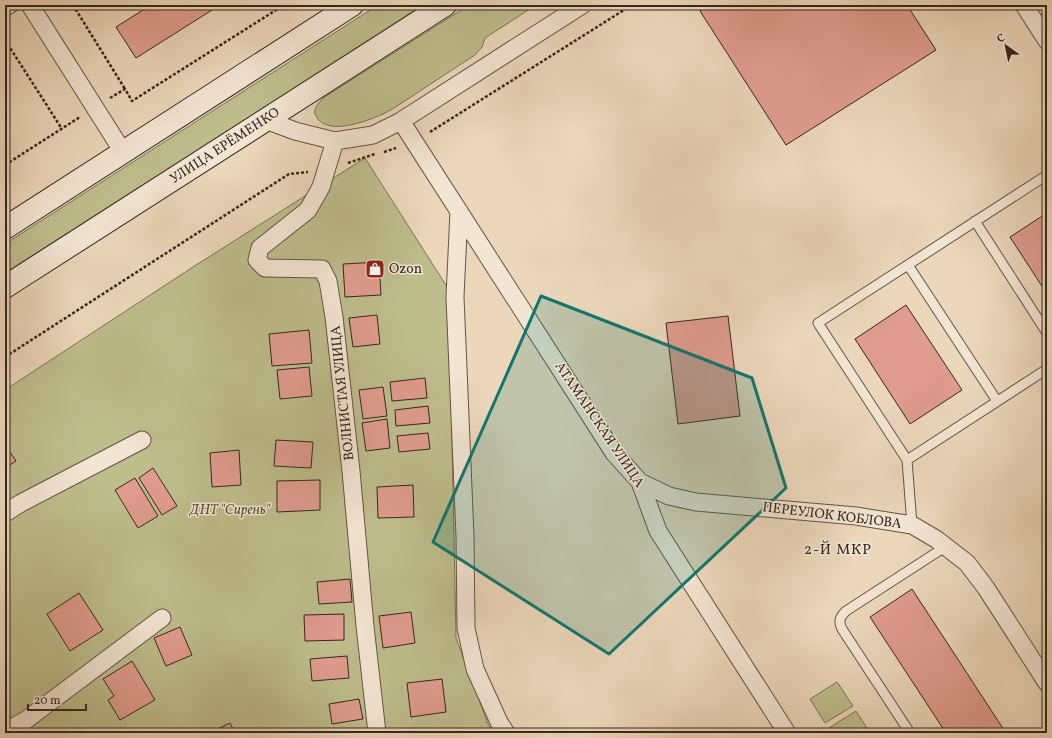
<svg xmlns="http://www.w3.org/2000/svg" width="1052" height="738" font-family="Vollkorn,serif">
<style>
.green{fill:#bebd8c;stroke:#7a7255}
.building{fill:#e09c8f;stroke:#35271e}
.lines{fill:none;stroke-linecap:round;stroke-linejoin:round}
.lane-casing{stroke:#635345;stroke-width:11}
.street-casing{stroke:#635345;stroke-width:19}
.secondary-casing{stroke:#35271e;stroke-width:24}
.path{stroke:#35271e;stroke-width:2.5;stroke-dasharray:3 2;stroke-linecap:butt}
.lane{stroke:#f3e5d3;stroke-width:9}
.street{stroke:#f3e5d3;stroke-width:17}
.secondary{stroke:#f3e5d3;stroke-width:22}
.marked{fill:#0f766e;fill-opacity:0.2;stroke:#0f766e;stroke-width:3;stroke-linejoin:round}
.labels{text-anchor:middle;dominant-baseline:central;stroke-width:3;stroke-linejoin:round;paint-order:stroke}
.street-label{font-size:14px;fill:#35271e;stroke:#f3e5d3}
.poi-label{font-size:14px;fill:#35271e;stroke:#f3e5d3;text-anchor:start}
.park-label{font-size:14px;font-style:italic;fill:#574c3a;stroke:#f3e5d3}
.neighbourhood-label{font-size:15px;letter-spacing:1px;fill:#35271e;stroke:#f3e5d3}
</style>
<rect width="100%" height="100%" fill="#ecd7bb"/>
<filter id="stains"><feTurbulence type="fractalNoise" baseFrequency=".005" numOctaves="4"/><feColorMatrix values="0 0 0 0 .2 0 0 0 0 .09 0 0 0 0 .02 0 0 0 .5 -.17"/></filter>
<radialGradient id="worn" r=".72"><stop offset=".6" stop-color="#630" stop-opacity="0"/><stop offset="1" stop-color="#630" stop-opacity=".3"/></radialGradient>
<path class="green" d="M378,5H423L5,273V244Z
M469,5H536L485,38L482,47L475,55C455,68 435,81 414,95C404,101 394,109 383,114C367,121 327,137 316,116C312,109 318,104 323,98Z
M365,158L449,290L456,638L488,724L494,733H5V390L193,267Z
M837,682L853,706L825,723L810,699Z
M856,711L870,733H832L829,728Z"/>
<path class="building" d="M97,5H108L100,10Z
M151,5H220L136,58L116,27Z
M710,5H907L936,50L786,145L700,11Z
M1047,213V294L1010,237Z
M379,262L381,295L345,297L343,264Z
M906,305L962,390L910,424L855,339Z
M377,315L380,344L353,347L349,318Z
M728,316L740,416L678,424L666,323Z
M309,330L312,363L272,366L269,334Z
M309,367L312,396L280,399L277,370Z
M425,378L427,398L392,401L390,382Z
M383,387L387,416L363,419L359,390Z
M428,406L430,423L396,426L395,410Z
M387,419L390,448L366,451L362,423Z
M428,433L430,449L399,452L397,436Z
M276,440L313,442L311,468L274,466Z
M5,445L16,461L5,468Z
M239,450L241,485L212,487L210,453Z
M153,468L177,506L162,515L139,478Z
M135,478L158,516L138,528L115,490Z
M320,480V510L277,512V481Z
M413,485L414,517L378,518L377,487Z
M350,579L352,602L319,604L317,582Z
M912,589L1006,733H946L870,617Z
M79,593L103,630L70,651L47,614Z
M411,612L415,643L383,648L379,616Z
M344,614V640L305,641L304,615Z
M180,627L192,655L166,666L154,638Z
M347,656L349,678L312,681L310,659Z
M132,661L155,700L120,720L108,700L114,696L103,679Z
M442,679L446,712L411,717L407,683Z
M359,699L363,719L332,724L329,704Z
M230,723L235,733H209Z
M178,728L181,733H171Z"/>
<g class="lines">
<defs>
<path id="lane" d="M5,12L16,5
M1047,175L818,323L907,460L1047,369
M975,221L1047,333
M908,265L997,401
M907,460L912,525
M910,733L842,629C838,621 840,617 846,611L945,547"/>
<path id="street" d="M30,5L123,152
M1024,5L1047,41
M266,120L295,131L335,141L373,135L401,121L582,5
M401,121L614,453L640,482L658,531L787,733
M335,141L321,187L308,210L260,248L257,260L265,268L322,269L328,281L334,317L351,471L365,626L377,733
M459,211L455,297L465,536L466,628L475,669L499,722L506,733
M640,482L669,496L696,502L856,516L912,525L936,539L967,563L986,588L1047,683
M5,513L21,503L142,440
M5,732L26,720L162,618"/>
<path id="secondary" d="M5,228L352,5
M5,287L445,5"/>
</defs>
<use href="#lane" class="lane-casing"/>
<use href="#street" class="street-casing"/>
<use href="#secondary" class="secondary-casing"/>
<path class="path" d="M73,5L125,89
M5,40L62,129
M110,98L125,89L132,101L284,5
M430,132L632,5
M384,152L396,148
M348,163L375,154
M5,165L80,117
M5,357L289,174L308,172"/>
<use href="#lane" class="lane"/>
<use href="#street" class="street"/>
<use href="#secondary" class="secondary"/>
</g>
<path class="marked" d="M541,296L752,378L786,488L609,654L433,542Z"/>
<defs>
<symbol id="shop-square" viewBox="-11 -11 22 22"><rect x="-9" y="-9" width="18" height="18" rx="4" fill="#8f2418" stroke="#f3e5d3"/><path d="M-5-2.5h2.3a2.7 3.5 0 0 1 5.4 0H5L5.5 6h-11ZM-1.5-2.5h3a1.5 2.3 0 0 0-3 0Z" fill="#fff"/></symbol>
</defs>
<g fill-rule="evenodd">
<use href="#shop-square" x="364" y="258" width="22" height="22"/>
</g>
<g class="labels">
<g class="street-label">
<text transform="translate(225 146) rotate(-33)">УЛИЦА ЕРЁМЕНКО</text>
<text transform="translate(343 393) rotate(-96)">ВОЛНИСТАЯ УЛИЦА</text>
<text transform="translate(599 425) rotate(56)">АТАМАНСКАЯ УЛИЦА</text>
<text transform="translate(832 516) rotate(7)">ПЕРЕУЛОК КОБЛОВА</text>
</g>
<g class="poi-label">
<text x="389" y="269">Ozon</text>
</g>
<g class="park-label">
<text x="230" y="510">ДНТ "Сирень"</text>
</g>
<g class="neighbourhood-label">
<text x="838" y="550">2-Й МКР</text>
</g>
</g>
<rect width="1052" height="738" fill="none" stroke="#ecd7bb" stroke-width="20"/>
<rect x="6" y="6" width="1040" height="726" fill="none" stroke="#35271e" stroke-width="2"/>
<rect x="10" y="10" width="1032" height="718" fill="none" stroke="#35271e"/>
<g transform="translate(1006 46) rotate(327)" stroke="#f3e5d3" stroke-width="3" paint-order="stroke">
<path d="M0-3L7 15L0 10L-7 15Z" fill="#35271e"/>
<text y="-6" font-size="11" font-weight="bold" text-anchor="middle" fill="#35271e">С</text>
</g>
<path d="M28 704v6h58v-6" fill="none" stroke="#35271e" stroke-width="2"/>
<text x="34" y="704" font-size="12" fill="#35271e" stroke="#f3e5d3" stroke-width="3" paint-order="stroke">20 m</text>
<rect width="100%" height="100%" filter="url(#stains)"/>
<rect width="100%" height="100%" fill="url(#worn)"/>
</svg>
